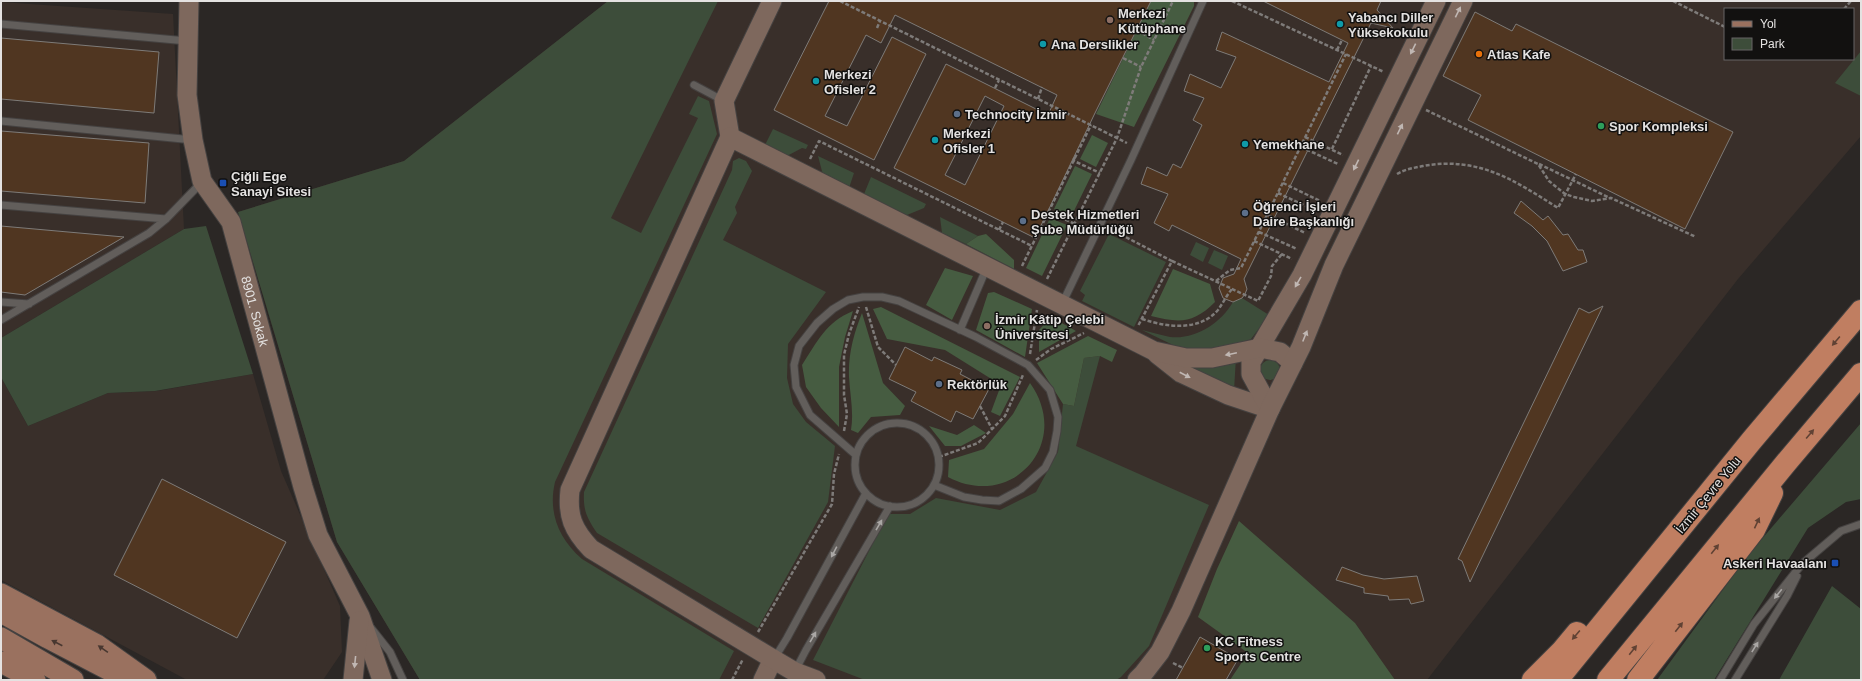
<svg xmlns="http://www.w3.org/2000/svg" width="1862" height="681" font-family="Helvetica,sans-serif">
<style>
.built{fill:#392f2a;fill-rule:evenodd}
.green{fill:#3d4d3a}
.forest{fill:#465c41}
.building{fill:#503621;stroke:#7e7b78;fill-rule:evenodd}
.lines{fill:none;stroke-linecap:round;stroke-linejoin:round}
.lane-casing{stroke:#454241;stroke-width:9}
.secondary-casing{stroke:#454241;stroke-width:21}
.primary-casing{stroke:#454241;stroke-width:23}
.highway-casing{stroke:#454241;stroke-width:24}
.path{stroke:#7e7b79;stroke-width:2.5;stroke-dasharray:4 2;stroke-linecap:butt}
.lane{stroke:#625e5b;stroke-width:7}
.secondary{stroke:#7e685d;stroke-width:19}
.primary{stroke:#9a715f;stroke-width:21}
.highway{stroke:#c07e61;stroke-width:22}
.oneway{fill:#c0b7b3}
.oneway2{fill:#604234}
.oneway3{fill:#aaa7a5}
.oneway4{fill:#483730}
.education-dot{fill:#8d6e63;stroke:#121110;stroke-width:1.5}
.culture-dot{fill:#0f9aa8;stroke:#121110;stroke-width:1.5}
.food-dot{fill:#e8710a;stroke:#121110;stroke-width:1.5}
.service-dot{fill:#5c6f8a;stroke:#121110;stroke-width:1.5}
.leisure-dot{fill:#2e9e5b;stroke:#121110;stroke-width:1.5}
.transit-dot{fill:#1a4fb4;stroke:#121110;stroke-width:1.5}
.labels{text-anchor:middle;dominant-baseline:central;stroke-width:3;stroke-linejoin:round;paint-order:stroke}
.poi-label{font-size:13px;font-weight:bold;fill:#e4e2e1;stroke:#121110;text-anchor:start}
.street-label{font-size:13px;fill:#e4e2e1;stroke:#121110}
</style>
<rect width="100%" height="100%" fill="#2b2725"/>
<path class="built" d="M608,1H1861V136L1738,279L1427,680H420L337,542L238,212L404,161ZM1725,9H1853V59H1725Z
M1,2L173,14L184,229L1,338Z
M253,374L281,471L340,606L342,652L323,680H187L1,580V377L28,426L108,393L157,391Z"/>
<path class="green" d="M608,1H718L611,218L641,233L698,118L689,114L698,96L709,101L717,134L555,482C548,512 558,538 582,559L734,651L719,680H420L337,542L238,212L404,161Z
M1861,51V96L1835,83Z
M773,129L808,145L806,149L802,148L785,157L764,147Z
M818,156L854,173L849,188L823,175Z
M739,158L746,161L752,171L735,207L737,213L723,240L826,292L788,344L787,378L793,404L806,422L835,446L828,502L758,628L597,533C587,518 583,511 584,492L732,170L733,161Z
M871,177L926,204L924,208L907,215L864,194Z
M940,217L978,236L966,244L942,233Z
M206,226L253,374L155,391L108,393L28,426L1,377V338L184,229Z
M1109,234L1166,262L1134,327L1082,301L1085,295L1080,291Z
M1196,242L1209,248L1203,262L1190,255Z
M1214,250L1228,256L1222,270L1208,263Z
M1242,298L1269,315L1251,339L1230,347L1194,350L1173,345L1142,330C1151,332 1160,335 1170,337C1195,340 1221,323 1233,302Z
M1100,356L1076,446L1209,505L1149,646L1121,677L1116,680H865L813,660L888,514H910L936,498L1000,510L1036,492L1058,452L1063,404L1074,406L1084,358Z
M1236,357L1234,391L1176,365Z
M1260 370a10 10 0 1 1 20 0a10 10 0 1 1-20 0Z
M1861,423V499L1846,502L1808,528L1714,680H1657L1749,554Z
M1832,586L1861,609V680H1779Z"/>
<path class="forest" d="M1151,1H1194V6L1134,127L1096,114Z
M1092,135L1108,143L1096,167L1080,159Z
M1075,166L1092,174L1071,217L1054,209Z
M1050,218L1067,225L1042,276L1026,268Z
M986,234L1014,260V269L966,244L978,236Z
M945,268L973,276L952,320L926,305Z
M1173,269L1210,284L1215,302C1193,324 1179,323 1151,316Z
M994,292L1032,309L1025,357L976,330L988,293Z
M881,307L1020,377L1000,416L991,412L1001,385L945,350L887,339L873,309Z
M853,311L845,337L839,367V427L821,408L806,387L802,365C817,342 826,322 853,311Z
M862,313L883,383L905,406L900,415L871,417L858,433L851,430C854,412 850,395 849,377C848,354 854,333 862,313Z
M1051,317L1076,331L1039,352V330Z
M1088,336L1117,350L1112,362L1100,356L1084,358L1074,406L1063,404L1037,363Z
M1030,383C1073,443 1012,511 948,477L949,460L984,449L1013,414Z
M974,425L986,433L961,446H945L929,426L957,435Z
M1239,521L1355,623L1395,680H1230L1248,653L1198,617L1217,569Z"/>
<path class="building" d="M829,1H1151L1095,113L1035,238L894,168L946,64L1048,115L1057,95L895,15L881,43L866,35L825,116L847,126L892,37L926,54L874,160L774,110ZM985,96L1004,106L965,185L945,175Z
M1263,1H1381L1377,10L1393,28L1371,23L1244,279L1247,289L1245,294L1242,298L1233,302L1223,298L1219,288L1223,278L1234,274L1241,259L1172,225L1169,231L1154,223L1168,194L1141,184L1147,167L1167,176L1173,164L1181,168L1202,125L1193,120L1204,98L1184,91L1190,74L1221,88L1236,57L1216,50L1222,32L1329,82L1348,43Z
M1475,12L1512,31L1516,24L1733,132L1685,229L1468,120L1481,95L1443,76Z
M1,38L159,52L154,113L1,99Z
M1,131L149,143L145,203L1,191Z
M1521,201L1543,220L1548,216L1563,235L1568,234L1578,250H1583L1587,262L1563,271L1547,241L1532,226L1514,213Z
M1,226L124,237L25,295L1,292Z
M1603,306L1470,582L1462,561L1458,559L1579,308L1589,313Z
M905,347L932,361L934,357L962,370L960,374L989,389L973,419L956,411L951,422L911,401L916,392L889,379Z
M162,479L286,542L237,638L114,575Z
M1342,567L1363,575L1384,579L1417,576L1424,601L1411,604L1409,599L1389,600L1388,596L1364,593V588L1336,580Z
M1200,637L1238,659L1226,680H1176Z"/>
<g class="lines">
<defs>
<path id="lane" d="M1,24L187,41
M694,85L724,101
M1,121L193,140
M1,205L166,219
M1,302L29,304
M1062,304L1131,160L1203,1
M1,320L149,233L166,219L201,183
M960,330L987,267
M855 465a42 42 0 1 1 84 0a42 42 0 1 1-84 0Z
M856,455L810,415L796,387L794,365L799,346L817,323L833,309L848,300L863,297H882L899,301L976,337L1028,365L1050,390L1058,417L1057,431L1053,452L1045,468L1021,489L999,501L982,500L964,497L934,485
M371,628L390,652L403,680
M774,659L787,638L866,493
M795,671L806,650L890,506
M1720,680L1754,624L1802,564L1841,531L1861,524
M1735,680L1787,596L1797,576"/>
<g id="secondary">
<path id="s1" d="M189,1L187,95L193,140L202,181L231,222L303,487L318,535L360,616L382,680"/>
<path d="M730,137L724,101L772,1"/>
<path d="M1157,354L1181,373L1228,395L1270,409"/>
<path d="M1270,409L1251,374V362L1302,275L1436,1"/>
<path d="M353,680L359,621"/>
<path d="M763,680L773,659"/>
<path d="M816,680L795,672L773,659L591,549C573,530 567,516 570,490L730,137L1154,351L1186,358H1212L1260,348L1280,352L1293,363"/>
<path d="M1137,680L1143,674L1160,652L1181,611L1270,409L1301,347L1334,265L1463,1"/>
</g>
<path id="primary" d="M1,594L97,645L146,680
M1,612L48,638L123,677
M1,638L73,680
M1,662L35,680"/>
<path id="highway" d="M1533,680L1562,651L1577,633
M1557,680L1752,440L1861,311
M1608,680L1785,464L1861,374
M1638,680L1754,530L1772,493"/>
</defs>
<use href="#lane" class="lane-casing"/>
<use href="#secondary" class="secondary-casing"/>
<use href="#primary" class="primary-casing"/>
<use href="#highway" class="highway-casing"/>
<path class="path" d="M840,1L1127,143
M1232,1L1384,72
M1673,1L1725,27
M1844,9L1851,1
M877,28L880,21
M1137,30L1154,40
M1337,50L1342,40
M1123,58L1141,67
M995,88L999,80
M1038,99L1042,87
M1426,110L1538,164L1549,181L1565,194L1574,197L1592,201L1611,198L1696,237
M1054,115L1057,108
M1305,137L1343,155
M1301,147L1338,164
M1332,149L1371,66
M1074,158V161L1100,173
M810,159L819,141L1032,246
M1539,164L1610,198
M1397,174C1405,169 1414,168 1423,166C1478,156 1514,180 1558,208L1576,174
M1283,183L1320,201
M1278,193L1316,211
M1049,212L1075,224
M1268,215L1305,233
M1110,229L1172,261L1138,326
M999,230L1003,222
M1259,232L1297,249
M1254,241L1292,259
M1172,261L1258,301L1271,276L1272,266L1282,254
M1022,266L1091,125
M1047,279L1117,138L1141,67L1173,1
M1216,281L1230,270L1241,268L1346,54
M866,307L878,347L896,365
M1142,319C1166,327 1199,332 1218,310C1223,303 1227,295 1232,289
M1030,354L1037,310
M1036,360L1051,349L1084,333
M980,406L992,429
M844,431L847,414L844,395V355L849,334L859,307
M939,457L978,443L1005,416L1023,375
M758,632L832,504L834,474L839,454
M1173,663L1183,668
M732,680L743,659"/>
<use href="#lane" class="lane"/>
<use href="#secondary" class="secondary"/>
<use href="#primary" class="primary"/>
<use href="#highway" class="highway"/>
</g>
<defs><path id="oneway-solid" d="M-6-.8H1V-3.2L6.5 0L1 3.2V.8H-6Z"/></defs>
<g class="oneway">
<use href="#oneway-solid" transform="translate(1458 12) rotate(-64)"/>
<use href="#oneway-solid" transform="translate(1413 49) rotate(116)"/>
<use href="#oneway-solid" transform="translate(1400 129) rotate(-64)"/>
<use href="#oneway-solid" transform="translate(1356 165) rotate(116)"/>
<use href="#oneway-solid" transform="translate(1298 282) rotate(120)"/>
<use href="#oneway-solid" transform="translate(1305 336) rotate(-68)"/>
<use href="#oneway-solid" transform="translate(1231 354) rotate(168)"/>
<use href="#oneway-solid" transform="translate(1185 375) rotate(28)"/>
<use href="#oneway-solid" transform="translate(355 662) rotate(96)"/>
</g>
<g class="oneway2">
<use href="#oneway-solid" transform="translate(1836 341) rotate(130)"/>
<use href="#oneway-solid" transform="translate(1810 434) rotate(-50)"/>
<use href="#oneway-solid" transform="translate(1757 523) rotate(-65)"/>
<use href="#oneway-solid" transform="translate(1715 549) rotate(-51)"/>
<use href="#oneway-solid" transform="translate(1679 627) rotate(-52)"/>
<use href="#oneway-solid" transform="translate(1576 635) rotate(130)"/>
<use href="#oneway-solid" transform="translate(1633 650) rotate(-51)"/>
</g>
<g class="oneway3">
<use href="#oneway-solid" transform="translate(879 525) rotate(-60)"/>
<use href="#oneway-solid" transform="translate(834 552) rotate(118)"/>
<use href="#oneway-solid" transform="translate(1778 594) rotate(129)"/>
<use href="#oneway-solid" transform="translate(813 637) rotate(-60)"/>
<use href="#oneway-solid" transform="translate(1755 647) rotate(-58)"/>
</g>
<g class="oneway4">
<use href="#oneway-solid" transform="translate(57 643) rotate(-153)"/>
<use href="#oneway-solid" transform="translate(103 649) rotate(-145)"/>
</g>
<g class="education-dot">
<circle cx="1110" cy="20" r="4"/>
<circle cx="987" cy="326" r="4"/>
</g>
<g class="culture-dot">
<circle cx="1340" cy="24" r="4"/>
<circle cx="1043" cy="44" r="4"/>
<circle cx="816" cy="81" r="4"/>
<circle cx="935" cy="140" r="4"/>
<circle cx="1245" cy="144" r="4"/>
</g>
<circle class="food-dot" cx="1479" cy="54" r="4"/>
<g class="service-dot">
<circle cx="957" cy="114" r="4"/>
<circle cx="1245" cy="213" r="4"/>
<circle cx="1023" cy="221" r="4"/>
<circle cx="939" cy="384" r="4"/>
</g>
<g class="leisure-dot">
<circle cx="1601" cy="126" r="4"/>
<circle cx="1207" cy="648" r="4"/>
</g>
<g class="transit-dot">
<rect x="219" y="179" width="8" height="8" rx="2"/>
<rect x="1831" y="559" width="8" height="8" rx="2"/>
</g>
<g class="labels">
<g class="poi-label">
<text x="1118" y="13">Merkezi<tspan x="1118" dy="15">Kütüphane</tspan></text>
<text x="1348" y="17">Yabancı Diller<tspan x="1348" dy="15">Yüksekokulu</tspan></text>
<text x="1051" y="44">Ana Derslikler</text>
<text x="1487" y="54">Atlas Kafe</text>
<text x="824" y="74">Merkezi<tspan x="824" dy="15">Ofisler 2</tspan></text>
<text x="965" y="114">Technocity İzmir</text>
<text x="1609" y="126">Spor Kompleksi</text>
<text x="943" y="133">Merkezi<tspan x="943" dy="15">Ofisler 1</tspan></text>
<text x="1253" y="144">Yemekhane</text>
<text x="231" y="176">Çiğli Ege<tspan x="231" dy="15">Sanayi Sitesi</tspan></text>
<text x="1253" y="206">Öğrenci İşleri<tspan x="1253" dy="15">Daire Başkanlığı</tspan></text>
<text x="1031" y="214">Destek Hizmetleri<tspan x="1031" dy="15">Şube Müdürlüğü</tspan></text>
<text x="995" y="319">İzmir Kâtip Çelebi<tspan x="995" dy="15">Üniversitesi</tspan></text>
<text x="947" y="384">Rektörlük</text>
<text x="1827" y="563" text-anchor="end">Askeri Havaalanı</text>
<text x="1215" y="641">KC Fitness<tspan x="1215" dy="15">Sports Centre</tspan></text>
</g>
<g class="street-label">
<text stroke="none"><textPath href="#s1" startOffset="324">8901. Sokak</textPath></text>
<text transform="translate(1708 495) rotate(-51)">İzmir Çevre Yolu</text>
</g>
</g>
<rect width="1862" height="681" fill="none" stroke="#e4e2e1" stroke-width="4"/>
<rect x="1724" y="8" width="130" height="52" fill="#121110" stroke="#666564"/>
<rect x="1732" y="21" width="20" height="6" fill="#9a715f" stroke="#666564"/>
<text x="1760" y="28" font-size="12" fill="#e4e2e1">Yol</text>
<rect x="1732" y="38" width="20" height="12" fill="#3d4d3a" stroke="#666564"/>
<text x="1760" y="48" font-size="12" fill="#e4e2e1">Park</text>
</svg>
